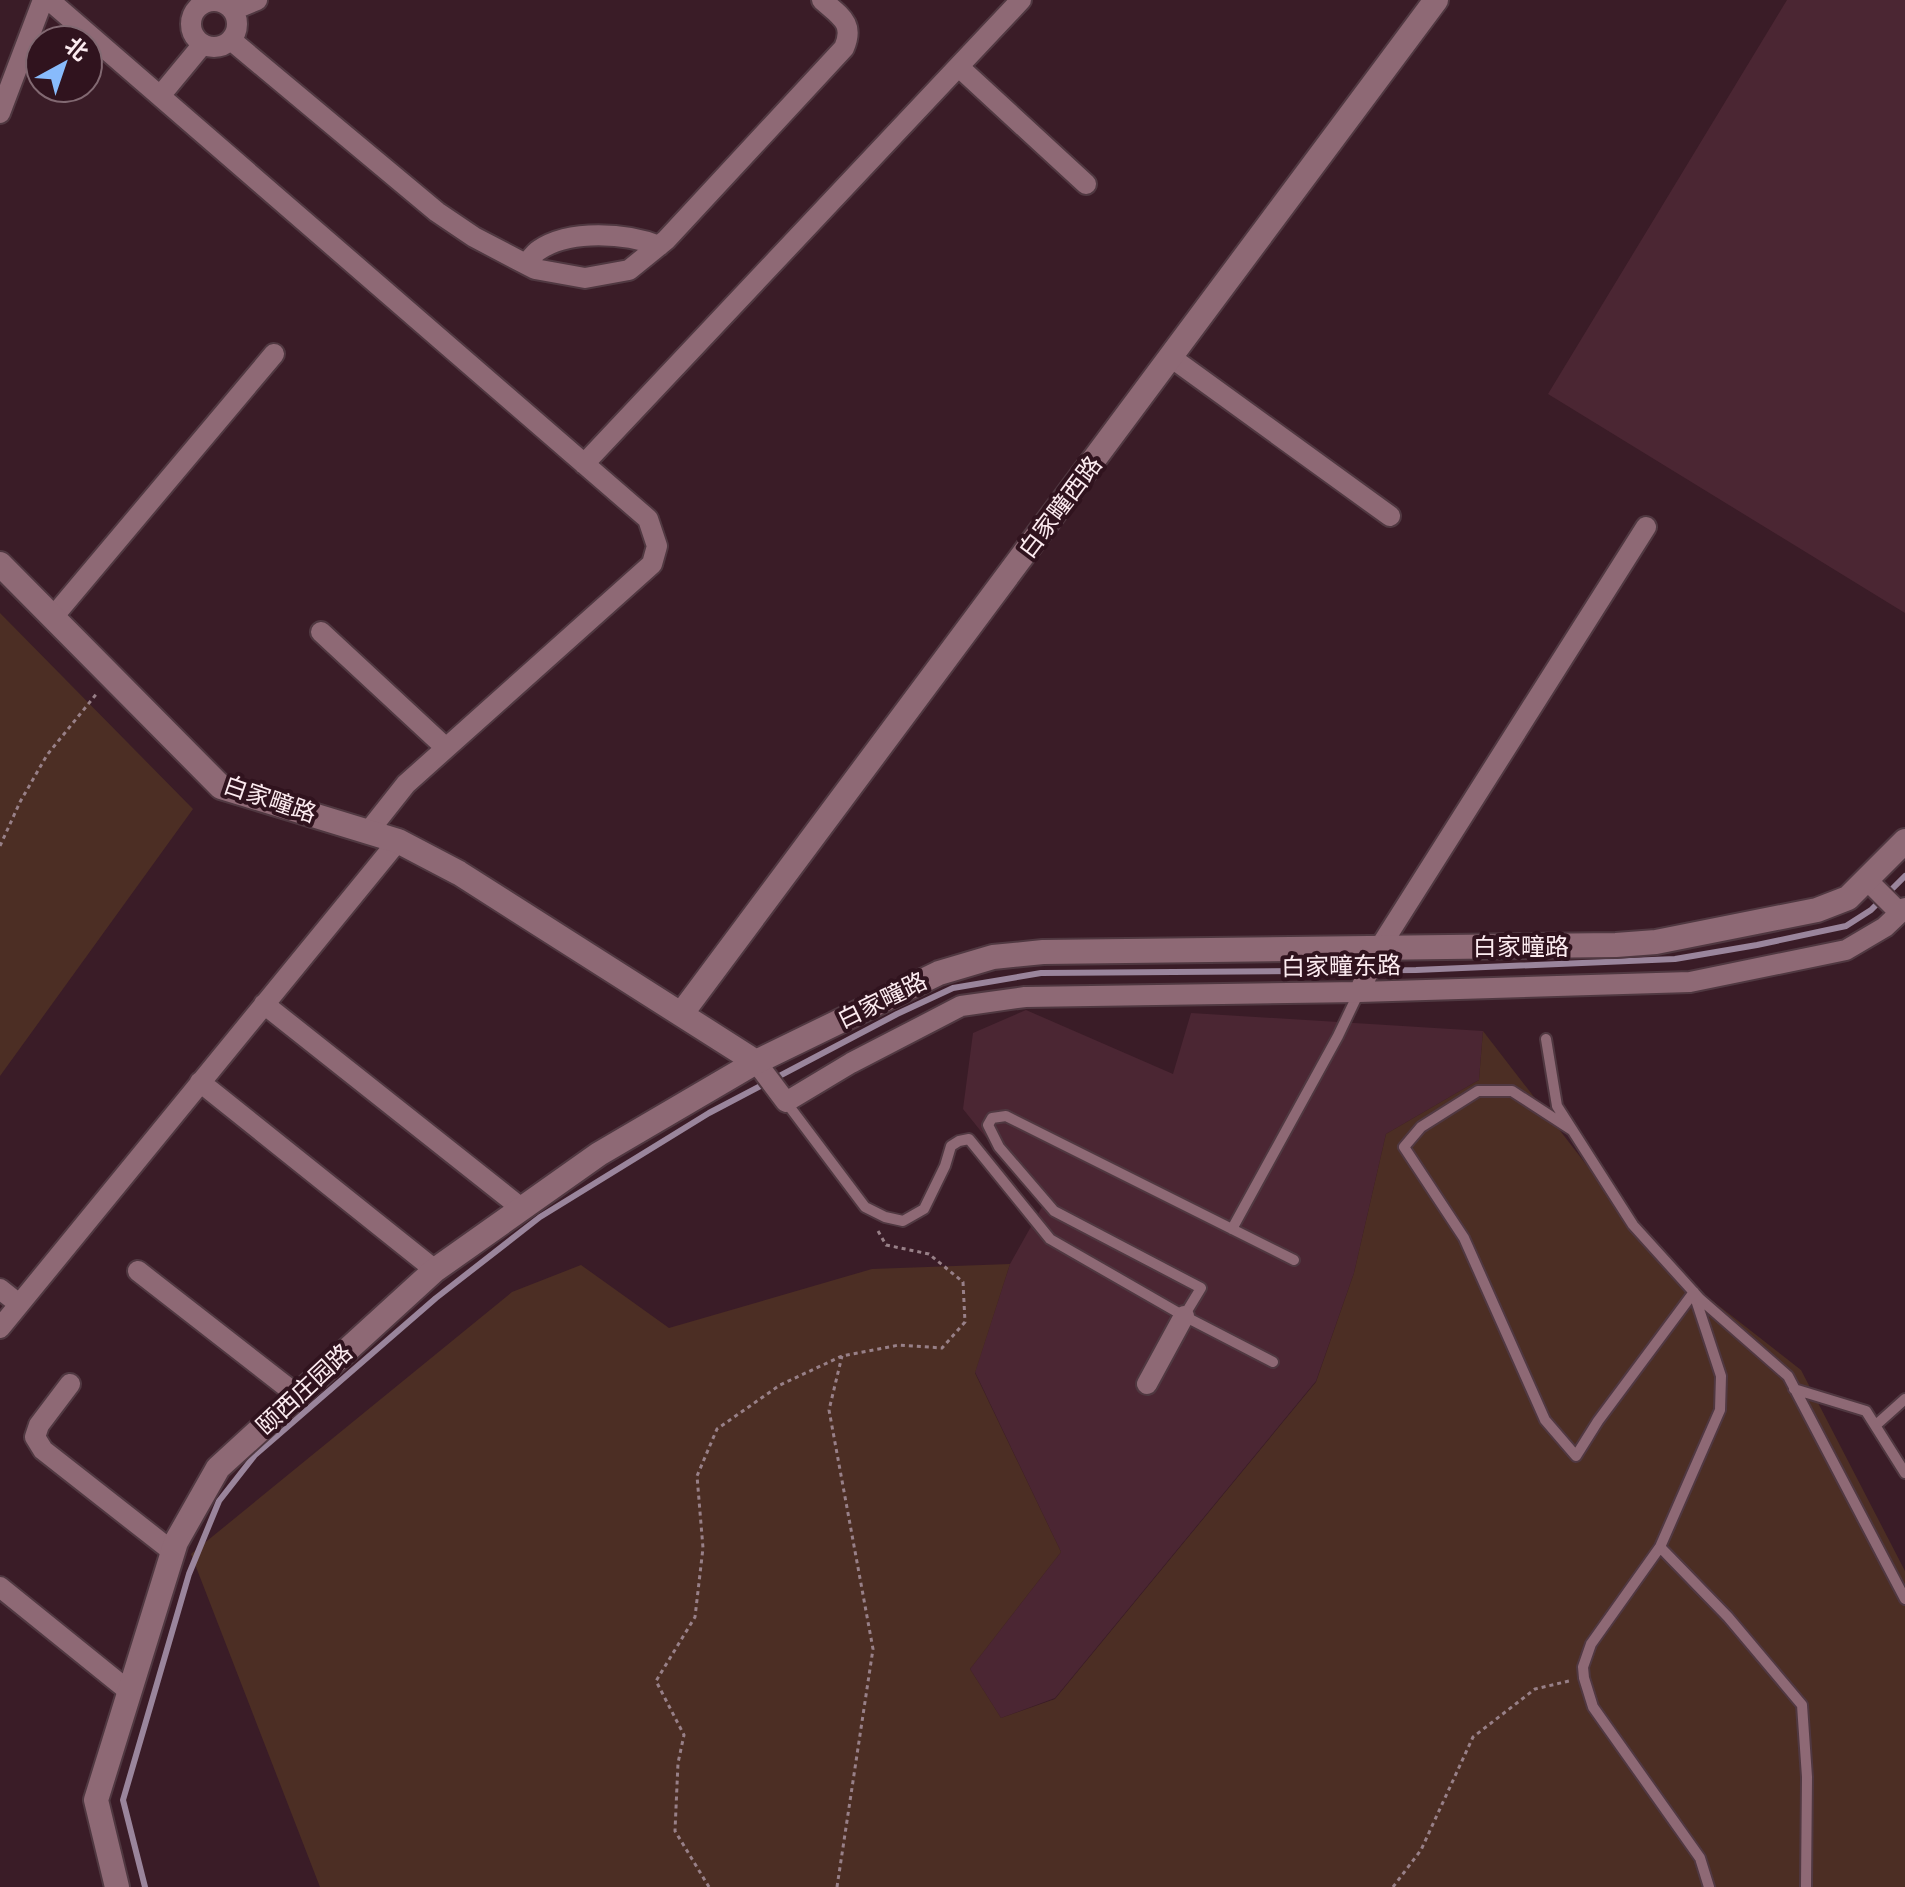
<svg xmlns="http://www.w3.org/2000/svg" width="1905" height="1887" font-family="'Asap Condensed','Noto Sans SC',sans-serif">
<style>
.built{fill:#4b2633}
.green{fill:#4c2e24}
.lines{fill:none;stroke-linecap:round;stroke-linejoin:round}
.stream{stroke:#9a859c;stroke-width:6}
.service-casing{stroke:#503841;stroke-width:14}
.minor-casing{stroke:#503841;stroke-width:24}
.tertiary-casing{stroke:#503841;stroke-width:28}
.path{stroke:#988088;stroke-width:3;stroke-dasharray:4 4;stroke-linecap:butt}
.service{stroke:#8e6975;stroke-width:10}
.minor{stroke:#8e6975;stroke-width:20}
.tertiary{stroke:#8e6975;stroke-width:24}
.labels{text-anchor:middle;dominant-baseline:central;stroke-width:8;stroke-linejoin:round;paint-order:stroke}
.street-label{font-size:24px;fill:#fcebf0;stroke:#30131e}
</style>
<rect width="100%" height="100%" fill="#3a1c27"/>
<path class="built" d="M1787,0H1905V613L1548,394Z
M1026,1010L1173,1074L1191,1013L1483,1031L1479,1080L1386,1134L1354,1273L1316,1381L1055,1698L1001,1718L970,1669L1061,1552L975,1372L1010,1264L1042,1207L963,1109L973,1033Z"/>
<path class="green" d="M0,613L193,809L0,1076Z
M1483,1031L1660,1260L1801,1370L1905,1571V1887H320L191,1554L512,1292L581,1265L669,1328L872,1269L1010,1264L975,1373L1061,1552L970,1669L1001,1718L1055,1699L1316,1382L1354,1273L1386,1134L1479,1080Z"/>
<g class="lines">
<path class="stream" d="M145,1887L123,1800L189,1574L219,1501L255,1455L436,1298L540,1217L709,1113L897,1014L953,988L1041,973L1416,970L1675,959L1757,945L1846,926L1871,910L1905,876"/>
<defs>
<path id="service" d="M1546,1039L1557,1106L1633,1225L1700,1299L1788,1376L1905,1599
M786,1102L865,1207L885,1217L903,1221L924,1209L945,1166L951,1146L959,1141L969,1139L1050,1239L1184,1316L1273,1362
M1572,1130L1512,1091H1478L1421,1127L1404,1147L1464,1238L1545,1420L1576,1456L1598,1421L1694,1292
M1232,1229L1338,1036L1359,992
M1694,1294L1721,1376L1720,1410L1660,1547L1591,1644L1583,1667L1584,1678L1593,1707L1700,1858L1709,1887
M1184,1316L1201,1288L1054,1211L999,1147L988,1125L992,1118L1006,1116L1294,1260
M1794,1389L1866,1411L1905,1473
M1876,1425L1905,1399
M1660,1547L1728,1617L1802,1705L1807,1777L1806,1887"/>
<path id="minor" d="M49,0L648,519L657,546L652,564L406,784L368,832
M191 24a23 23 0 1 1 46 0a23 23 0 1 1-46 0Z
M233,10L257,0
M231,40L437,212L474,237L535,269L585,278L629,270L666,240L844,48C855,23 840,16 822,0
M959,67L1086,184
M160,96L203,44
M0,113L43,0
M526,264C530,260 534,253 539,250C570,229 627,233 659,246
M1172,358L1390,516
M584,464L1021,0
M53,617L274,354
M321,632L446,748
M1867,880L1900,913
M1359,992L1380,947L1646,527
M264,1004L520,1207
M756,1062L786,1102L851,1063L961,1006L1025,997L1359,992L1690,982L1846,950L1885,927L1905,908
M200,1082L435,1270
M138,1271L297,1395
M0,1289L19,1304
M0,1328L398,841
M70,1384L39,1425L35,1437L43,1450L173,1552
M1147,1384L1184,1316
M0,1587L130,1692"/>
<path id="tertiary" d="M0,564L221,787L398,841L459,873L756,1062L939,973L993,957L1043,952L1616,945L1656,942L1817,910L1848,898L1905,841
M682,1013L1436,0
M117,1887L96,1800L176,1542L218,1468L435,1270L599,1154L756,1062"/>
</defs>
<use href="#service" class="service-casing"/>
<use href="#minor" class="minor-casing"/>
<use href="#tertiary" class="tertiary-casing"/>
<path class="path" d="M0,846L20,802L47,755L98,692
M709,1887L675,1831L678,1763L684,1735L656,1681L695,1617L703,1548L697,1476L717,1429L780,1385L842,1356L899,1345L942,1348L965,1322L963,1282L929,1254L886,1245L878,1231
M837,1887L873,1649L829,1410L842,1356
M1393,1887L1421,1850L1473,1737L1535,1689L1569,1681"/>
<use href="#service" class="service"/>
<use href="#minor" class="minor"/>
<use href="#tertiary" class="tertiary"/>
</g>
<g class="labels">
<g class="street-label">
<text transform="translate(1060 507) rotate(-53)">白家疃西路</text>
<text transform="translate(270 799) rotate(19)">白家疃路</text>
<text x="1521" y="946">白家疃路</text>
<text transform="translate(1341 966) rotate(-1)">白家疃东路</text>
<text transform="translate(882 1000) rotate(-26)">白家疃路</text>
<text transform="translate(304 1389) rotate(-43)">颐西庄园路</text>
</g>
</g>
<g transform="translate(64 64) rotate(40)"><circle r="38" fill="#30131e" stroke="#826972" stroke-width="2"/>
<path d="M0-6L14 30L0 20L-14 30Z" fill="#88bbfc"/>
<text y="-12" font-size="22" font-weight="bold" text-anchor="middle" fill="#fcebf0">北</text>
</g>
</svg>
